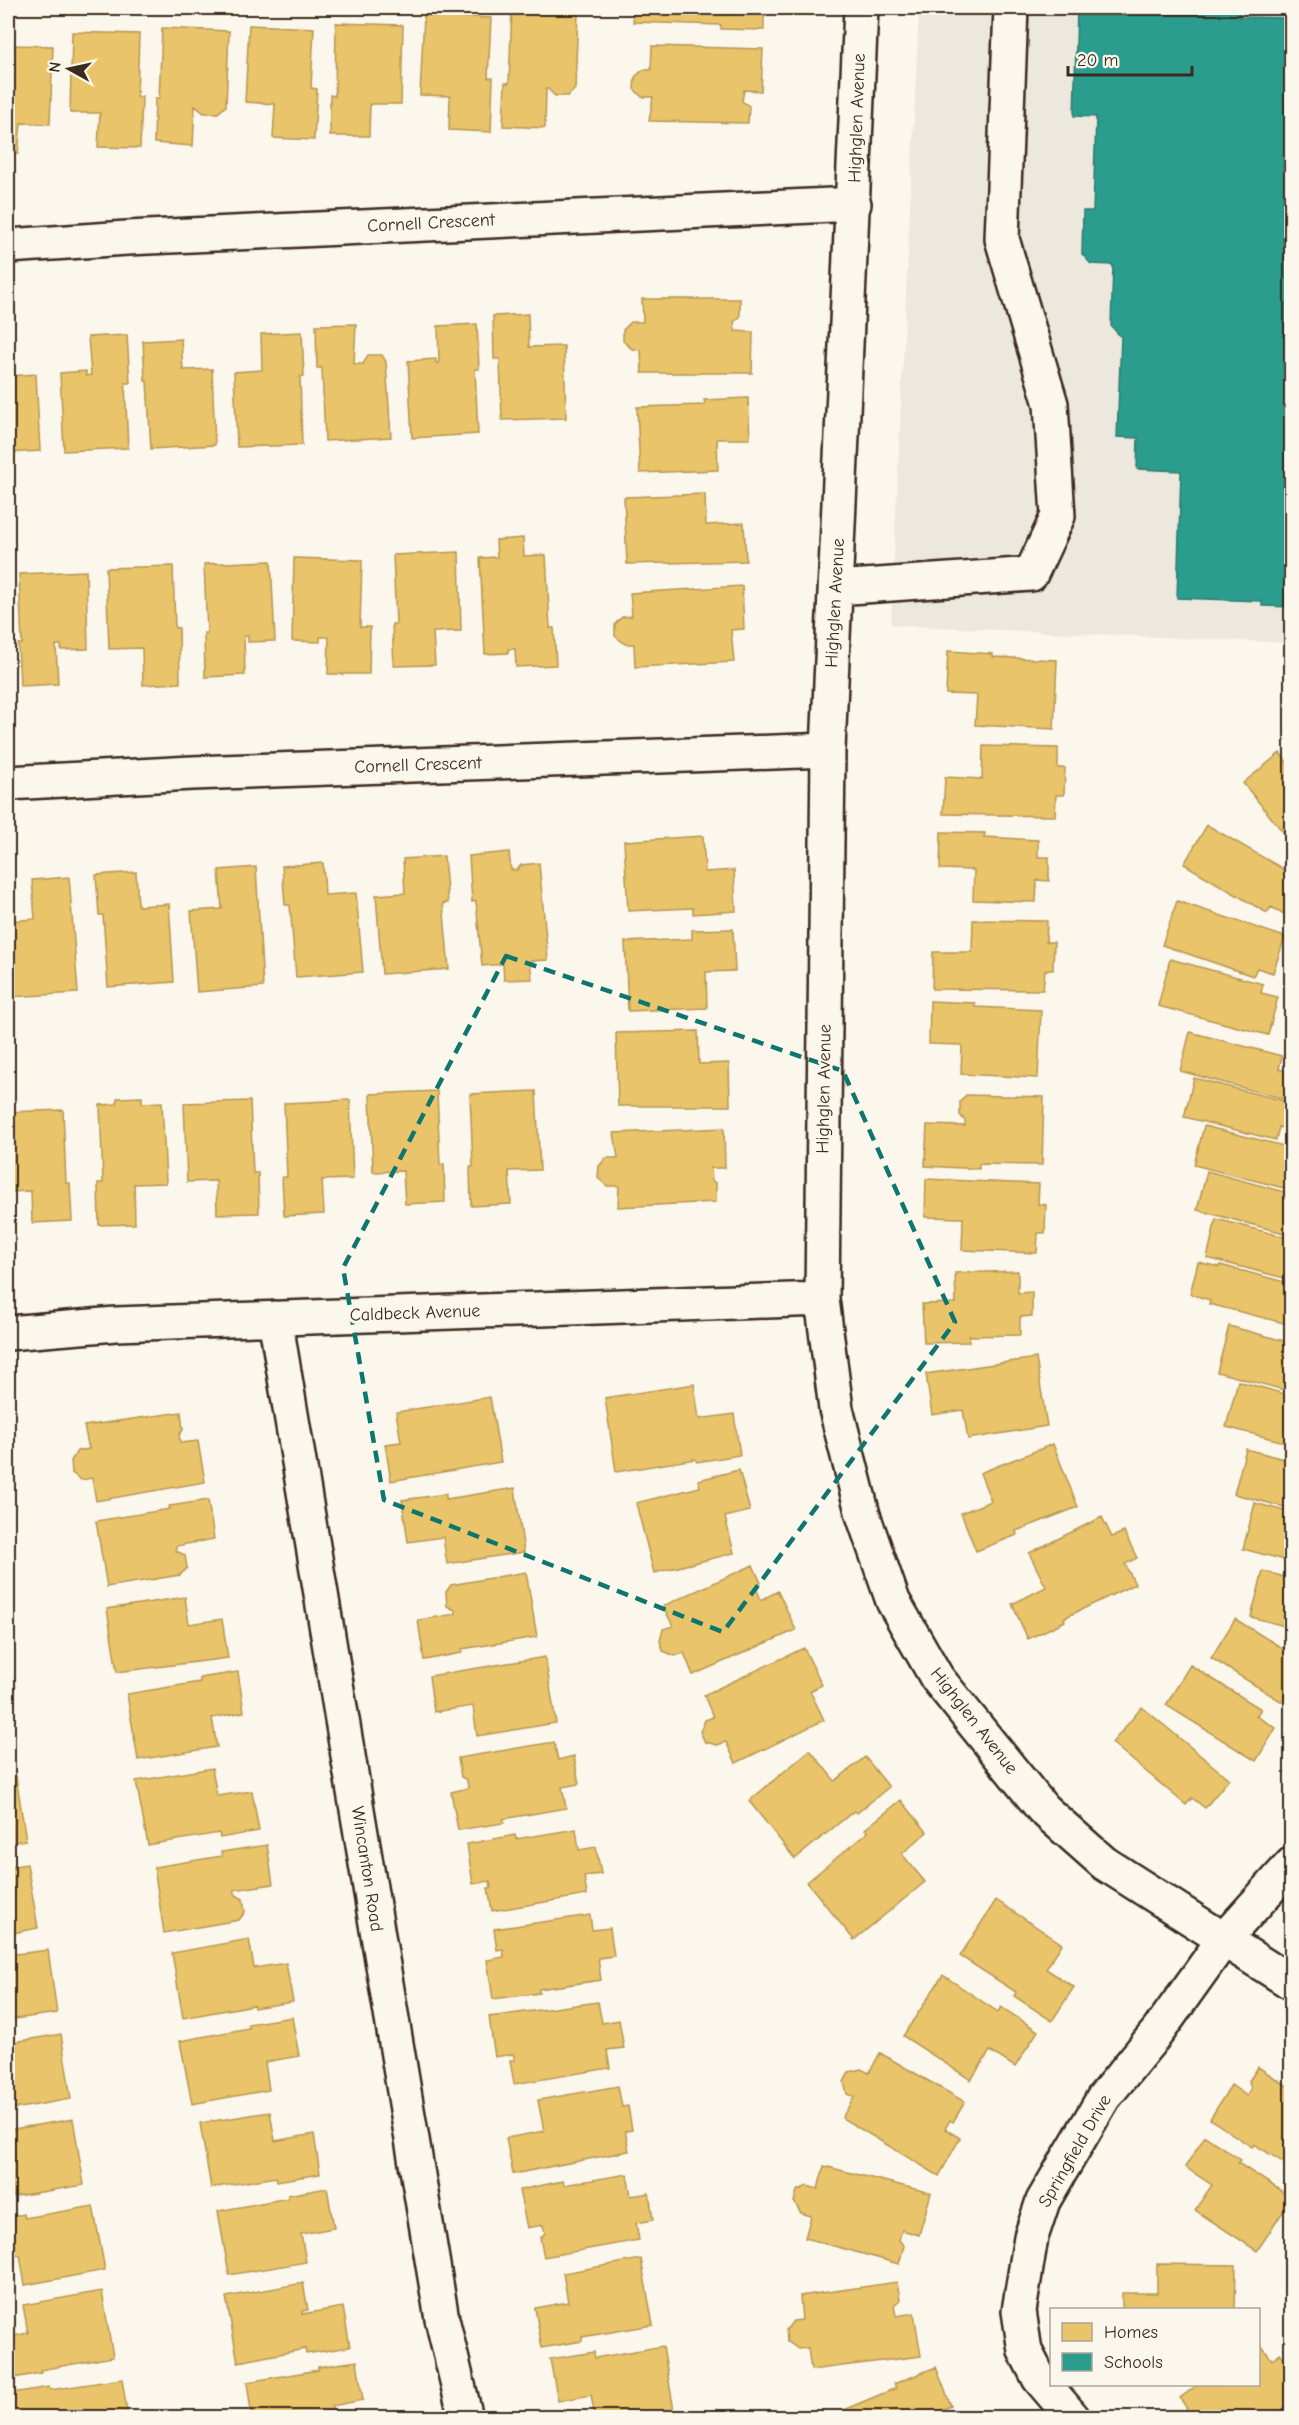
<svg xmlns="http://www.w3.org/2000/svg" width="1299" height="2425" font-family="'Comic Neue',sans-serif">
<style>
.built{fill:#ede8dd}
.homes{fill:#e9c46a;stroke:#b59653;stroke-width:1.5}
.schools{fill:#2a9d8f;stroke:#2f7a6d;stroke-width:1.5}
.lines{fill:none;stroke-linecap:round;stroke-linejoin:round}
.minor-casing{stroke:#3b2a1e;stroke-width:38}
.minor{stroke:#fbf7ec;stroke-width:33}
.marked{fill:none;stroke:#0f766e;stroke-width:4.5;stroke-dasharray:12 8;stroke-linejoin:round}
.labels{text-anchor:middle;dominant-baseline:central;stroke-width:6;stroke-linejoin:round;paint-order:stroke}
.street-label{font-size:18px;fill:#3b2a1e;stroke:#fbf7ec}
</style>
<rect width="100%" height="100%" fill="#fbf7ec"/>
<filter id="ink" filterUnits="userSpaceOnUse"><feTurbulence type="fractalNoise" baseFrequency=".0167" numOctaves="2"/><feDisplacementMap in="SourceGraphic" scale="12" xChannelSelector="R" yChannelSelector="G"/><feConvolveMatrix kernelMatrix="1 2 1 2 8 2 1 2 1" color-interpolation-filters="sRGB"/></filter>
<g filter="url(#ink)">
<path class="built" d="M919,8H1291V643L891,625Z"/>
<path class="homes" d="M512,8H555V13H578L575,89L568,96H555L548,89H546L545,128L503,126L505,83H509Z
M633,8H764V30L721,29V25L633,22Z
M424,15L491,18L488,78H493L491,132L449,130L450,96L420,95Z
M336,23L403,25L401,104H370L369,136H330V95L335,96Z
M249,25L314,28L311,88L317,89L314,140L273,138L275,104L245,102Z
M162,28L229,31L226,106L218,113H204L195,106L193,146L154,143L155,99H159Z
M72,32L139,34L137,97H142L140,148L98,147L100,113H70Z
M8,45L53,46L50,124L21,123L18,154H8Z
M652,46L763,49L761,91L744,90L742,101L749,106L748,123L649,121L653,97H642L634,89L635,77L643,70H651Z
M642,299H740V317L734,322L735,331L753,332L752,373H642L641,350L632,349L623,341V330L631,322H643Z
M528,314L529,347L564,346L566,418L502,420L500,359H494L493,316Z
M356,324L354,364H363L368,355H382L386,362L391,437L325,441L322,368H317L316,325Z
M477,324L479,369H475L478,434L412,438L408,361L436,359V363H439L438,326Z
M302,332L304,376L300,377L302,445L237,447L234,372L262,370L261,334Z
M127,335L130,383H125L128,448L64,451L60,373L86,371V376L91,375L88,337Z
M181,339L183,370L212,369L215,445L151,449L147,381H145L143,341Z
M36,374L40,451L8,453V376Z
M748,398L750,439H717L718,470L640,473L637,407L705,405L704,400Z
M705,494L706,525L744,523L746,561L627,564L624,497Z
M523,538L524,556L546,555L550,628H554L556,665L516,667L515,649H508V653L485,654L480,558L497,557L496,540Z
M459,552L461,631L433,632L435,665L394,666L392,624H396L393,555Z
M294,558L362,560L360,627H370L369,674H328L329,637H320V642L292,641Z
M271,561L275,641L248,642V636H244L245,675L205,677L204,633H207L204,564Z
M173,566L175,628H179L180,683L143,685L142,648L109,649L106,568Z
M86,571L88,649L61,650V645H56L58,684L20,686L18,644H22L19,574Z
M742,586L744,629L731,630L734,662L635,667L634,644H625L615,636V624L622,617L632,616L630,593Z
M948,651L993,654V657L1057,660L1054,729L975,725L977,695L946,694Z
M983,746L1058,748V768H1065L1064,795H1056L1055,816L943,814L945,777L982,779Z
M1280,753L1292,768V843L1243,783Z
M1207,825L1292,874V905L1286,915L1271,907L1267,913L1184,864Z
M941,832L985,833L984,837L1038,840V857H1049V881L1037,880L1036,902L973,900L974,870L940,869Z
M703,836L705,872L734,870L736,911L693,914V908L628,911L624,841Z
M509,852L511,870H517L521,865L539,863L548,960L530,961L532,979L504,980L503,964L482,966L476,901L472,902L469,856Z
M444,856L448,903H443L449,969L382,974L376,895L405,893L403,859Z
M323,863L325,895L356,893L363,972L296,977L290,905H285L282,866Z
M256,867L263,987L197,992L191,911L222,909L219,870Z
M136,872L138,906L169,904L174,982L108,987L103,915H99L96,875Z
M69,877L78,993L9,997L8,921L35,919L32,880Z
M1177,901L1285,937L1273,973L1257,968L1253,976L1162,945Z
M973,920L1047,921L1046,942H1054L1053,970H1045L1043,990L932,989L933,952H972Z
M733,929L735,971L706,972L707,1008L628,1011L625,942L692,939V930Z
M1170,959L1263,984L1261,993L1278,997L1268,1035L1158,1006Z
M930,1001L975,1003V1007L1041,1010L1038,1078L961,1074L962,1045L929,1044Z
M698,1031L699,1064L729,1063L730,1106H618L616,1033Z
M1190,1032L1282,1056L1279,1069L1292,1073V1101L1180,1071Z
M1194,1078L1292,1103V1131L1279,1127L1276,1140L1184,1117Z
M437,1091L440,1165L444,1164L445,1202L405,1204L403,1171L373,1172L370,1094Z
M536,1091L540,1170L509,1171L511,1204L471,1206L470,1167H473L470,1094Z
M966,1095L1044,1097L1042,1165L979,1164V1169L925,1166L927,1125L965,1126V1121L960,1115V1102Z
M142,1097V1103L162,1102L166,1183L134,1184L135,1224L99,1225L98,1183H103L100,1105L117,1104V1098Z
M350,1100L353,1179L322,1180L324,1214L284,1216L282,1177H287L284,1103Z
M250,1101L253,1173H258L259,1213L217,1214L216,1181L187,1182L184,1103Z
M63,1110L66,1183H70L72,1221L32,1223L31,1191L8,1192V1112Z
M1204,1126L1292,1148V1190L1194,1165Z
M724,1128L725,1168H711L712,1181L716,1183V1202L618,1207L619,1186H607L598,1178L599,1166L606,1158H618L614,1133Z
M1207,1171L1292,1194V1221L1288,1234L1197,1210Z
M926,1179L1039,1184L1038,1204L1046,1205L1045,1233H1038L1037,1253L962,1250L963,1218L925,1217Z
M1216,1219L1292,1239V1280L1207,1258Z
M1198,1262L1219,1267L1220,1265L1292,1284V1325L1209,1304L1210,1300L1190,1294Z
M1018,1271V1293L1032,1292V1316L1020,1317V1335L969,1336V1342L924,1343L922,1304L956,1303L955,1273Z
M1229,1326L1292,1343V1392L1217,1372Z
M1036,1358L1047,1426L968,1439L963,1410L932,1415L926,1374Z
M1238,1381L1292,1396V1444L1226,1427Z
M694,1384L699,1419L734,1414L740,1455L697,1462L695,1459L616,1472L605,1398Z
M490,1397L501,1462L391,1481L385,1444L401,1442L396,1412Z
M181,1412L183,1430L179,1435L180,1443L198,1441L205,1482L96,1501L92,1478L81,1480L72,1473L71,1461L77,1451L89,1449L84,1426Z
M1053,1444L1078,1507L1016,1531L1017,1535L976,1551L961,1513L991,1501L980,1473Z
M1246,1449L1292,1461V1509L1234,1494Z
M739,1470L750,1511L725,1517L734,1553L654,1573L636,1503L700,1487L698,1480Z
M515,1488L524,1552L447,1564L443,1537L408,1542L402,1500L446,1494V1499Z
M208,1500L214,1539L176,1546V1551L185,1555L187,1568L180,1575L107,1587L96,1521L170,1509L169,1506Z
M1255,1503L1292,1513V1562L1243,1549Z
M1102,1517L1112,1537L1124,1532L1137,1558L1125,1564L1135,1584L1064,1618L1065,1621L1028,1639L1012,1604L1046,1587L1029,1553Z
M753,1565L761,1583L757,1590L761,1600L778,1591L796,1630L693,1675L684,1653L675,1656L663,1651L660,1641L663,1629L673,1626L663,1606Z
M1263,1571L1292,1579V1628L1251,1617Z
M526,1572L537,1637L462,1649V1653L424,1660L418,1620L456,1614L455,1610L447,1606L446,1592L451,1585Z
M185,1597L189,1624L222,1619L228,1658L117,1672L107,1609Z
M1235,1619L1292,1654V1700L1285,1696L1282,1702L1211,1658Z
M804,1648L822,1685L810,1691L824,1720L736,1763L726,1742L717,1745L705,1742L700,1732L705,1720L713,1717L704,1695Z
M545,1657L556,1723L477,1736L473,1706L434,1712L429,1676Z
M1190,1665L1261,1709L1256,1716L1276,1728L1256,1761L1166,1705Z
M238,1672L244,1712L212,1718L217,1747L138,1760L127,1694L200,1682V1678Z
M1142,1707L1229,1779L1205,1808L1192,1798L1186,1805L1112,1743Z
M554,1742L558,1760L574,1756L579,1784L562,1787L566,1808L503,1819L504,1823L458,1830L451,1792L468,1788L467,1780L461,1777L458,1758Z
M810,1750L835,1781L865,1757L889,1787L857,1813L854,1811L795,1859L749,1801Z
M212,1768L217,1796L252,1791L259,1831L220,1838L219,1833L148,1845L136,1781Z
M16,1776L26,1840L8,1843V1778Z
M901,1800L927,1832L902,1854L925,1882L854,1940L807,1882L868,1832L865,1829Z
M576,1829L579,1850L596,1847L601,1874L584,1876L587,1895L492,1911L488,1888H491L490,1881L473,1884L467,1844L515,1835L516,1839Z
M267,1845L273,1884L234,1890L236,1895L243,1899L245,1912L239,1920L164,1933L154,1867L222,1856L221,1852Z
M27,1864L38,1928L8,1934V1867Z
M996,1900L1062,1944L1046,1969L1074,1987L1052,2021L1014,1996L1016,1992L960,1956Z
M590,1915L592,1930L610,1928L614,1956L598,1958L601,1980L539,1989V1993L493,1999L487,1960L504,1957L503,1949L497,1950L494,1929Z
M249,1939L254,1968L286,1963L293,2002L254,2008V2005L183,2018L172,1953Z
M48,1950L57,2013L8,2020V1955Z
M943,1975L998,2012L1001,2007L1038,2031L1015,2067L990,2051L971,2080L903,2036Z
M598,2002L602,2023L619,2020L624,2048L607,2050L610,2068L514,2084L510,2060H515L513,2054L495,2057L489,2017Z
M292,2017L299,2056L265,2062L269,2090L192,2104L180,2041L249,2028L248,2024Z
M61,2034L71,2099L8,2110V2043Z
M880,2053L965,2102L953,2122L950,2120L945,2129L960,2138L939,2176L842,2118L854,2097L847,2094L844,2082L849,2072L861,2069L869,2073Z
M1258,2067L1292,2089V2168L1254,2144L1252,2147L1210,2119L1231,2085L1247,2096L1251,2089L1249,2081Z
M618,2086L622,2107L628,2106L632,2130L625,2131L629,2151L513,2174L506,2138L544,2131L538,2100Z
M270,2112L275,2141L314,2134L320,2174L277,2181L276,2177L211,2188L200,2123Z
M73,2119L84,2185L11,2197V2201L8,2202V2130Z
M1205,2136L1241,2160L1238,2163L1292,2198L1257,2251L1195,2210L1212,2185L1185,2167Z
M824,2166L931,2193L919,2235L902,2230L899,2240L904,2246L899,2264L805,2238L811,2216L801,2213L794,2202L797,2191L807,2186L818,2189Z
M627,2174L631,2196L649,2193L653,2220L636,2223L639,2240L544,2257L540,2238L545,2233L543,2225L527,2228L519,2190L563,2181L564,2185Z
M327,2188L334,2228L301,2234L306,2262L229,2275L218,2211L288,2198V2195Z
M93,2206L105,2270L25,2285L20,2255L8,2257V2217L24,2214L25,2218Z
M641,2259L653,2325L582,2337V2341L542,2348L535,2308L568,2302L563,2273Z
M1157,2264L1236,2265L1235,2310H1122V2293H1157Z
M897,2282L900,2300L894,2305L896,2316L914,2313L921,2356L811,2370L808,2348L798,2349L787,2341L786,2330L793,2321L802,2320L800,2296Z
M303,2283L308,2310L302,2311V2314L343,2307L350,2347L306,2354L305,2349L238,2362L226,2297Z
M102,2291L113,2357L40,2370L41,2373L8,2379V2337L28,2333L23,2305Z
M1261,2345L1272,2360L1280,2353L1292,2368V2376L1286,2380L1292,2388V2402L1270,2418H1234L1228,2410L1217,2418H1193L1180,2398L1199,2384H1258V2347Z
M663,2346L674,2411L636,2418H595L591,2395L558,2401L550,2359L594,2352L595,2358Z
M357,2361L363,2400L332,2406L333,2418H252L247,2382L318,2370V2367Z
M936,2367L951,2406L922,2418H824L896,2388L894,2384Z
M122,2379L128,2418H15L11,2393L49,2387L50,2390Z"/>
<path class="schools" d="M1077,8H1241L1240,17L1292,18V60H1286L1284,104L1292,105V607L1262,606V601L1177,598L1181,471L1137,469L1138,438L1117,437L1121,337L1111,326L1113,265L1091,264L1082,254L1083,211H1093L1096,117L1074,116Z"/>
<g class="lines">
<defs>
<path id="minor" d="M861,8L828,750L822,1299L836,1409L863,1515L893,1601L937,1678L1043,1809L1104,1863L1292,1983
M8,246L127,238L854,204
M836,588L1031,574L1058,516L1051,404L1002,239L1011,8
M8,783L192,773L828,750
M275,1318L442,2319L466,2418
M8,1333L116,1324L822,1299
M1073,2418L1039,2378L1025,2351L1019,2311L1031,2237L1043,2201L1104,2097L1159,2030L1224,1939L1292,1864"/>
</defs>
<use href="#minor" class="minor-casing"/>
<use href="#minor" class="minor"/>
</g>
</g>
<path class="marked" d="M506,956L843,1071L955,1322L723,1632L384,1500L343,1268Z"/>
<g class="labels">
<g class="street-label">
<text transform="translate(857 118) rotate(-88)">Highglen Avenue</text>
<text transform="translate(431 223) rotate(-3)">Cornell Crescent</text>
<text transform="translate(835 603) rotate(-87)">Highglen Avenue</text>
<text transform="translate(418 765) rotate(-2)">Cornell Crescent</text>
<text transform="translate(824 1089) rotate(-89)">Highglen Avenue</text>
<text transform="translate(415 1313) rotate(-2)">Caldbeck Avenue</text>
<text transform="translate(974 1721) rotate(52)">Highglen Avenue</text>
<text transform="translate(367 1869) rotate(81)">Wincanton Road</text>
<text transform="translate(1075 2151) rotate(-60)">Springfield Drive</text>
</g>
</g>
<rect width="1299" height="2425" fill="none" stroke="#fbf7ec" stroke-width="30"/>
<rect x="15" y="15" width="1269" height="2395" fill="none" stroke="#3b2a1e" stroke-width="2" filter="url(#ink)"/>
<rect x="1050" y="2308" width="210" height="78" fill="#fbf7ec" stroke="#aea59a" stroke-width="1.5"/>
<rect x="1062" y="2323" width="30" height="18" fill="#e9c46a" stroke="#aea59a" stroke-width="1.5"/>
<text x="1104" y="2338" font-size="18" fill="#3b2a1e">Homes</text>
<rect x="1062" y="2353" width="30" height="18" fill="#2a9d8f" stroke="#aea59a" stroke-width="1.5"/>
<text x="1104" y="2368" font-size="18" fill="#3b2a1e">Schools</text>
<g transform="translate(69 69) rotate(278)" stroke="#fbf7ec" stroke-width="4.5" paint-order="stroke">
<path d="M0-4.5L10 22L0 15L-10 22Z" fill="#3b2a1e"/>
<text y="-9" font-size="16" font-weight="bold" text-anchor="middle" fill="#3b2a1e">N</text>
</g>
<path d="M1068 66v9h124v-9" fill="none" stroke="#3b2a1e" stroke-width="3"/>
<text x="1077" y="66" font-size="18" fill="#3b2a1e" stroke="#fbf7ec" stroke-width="4.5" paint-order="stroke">20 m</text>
</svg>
